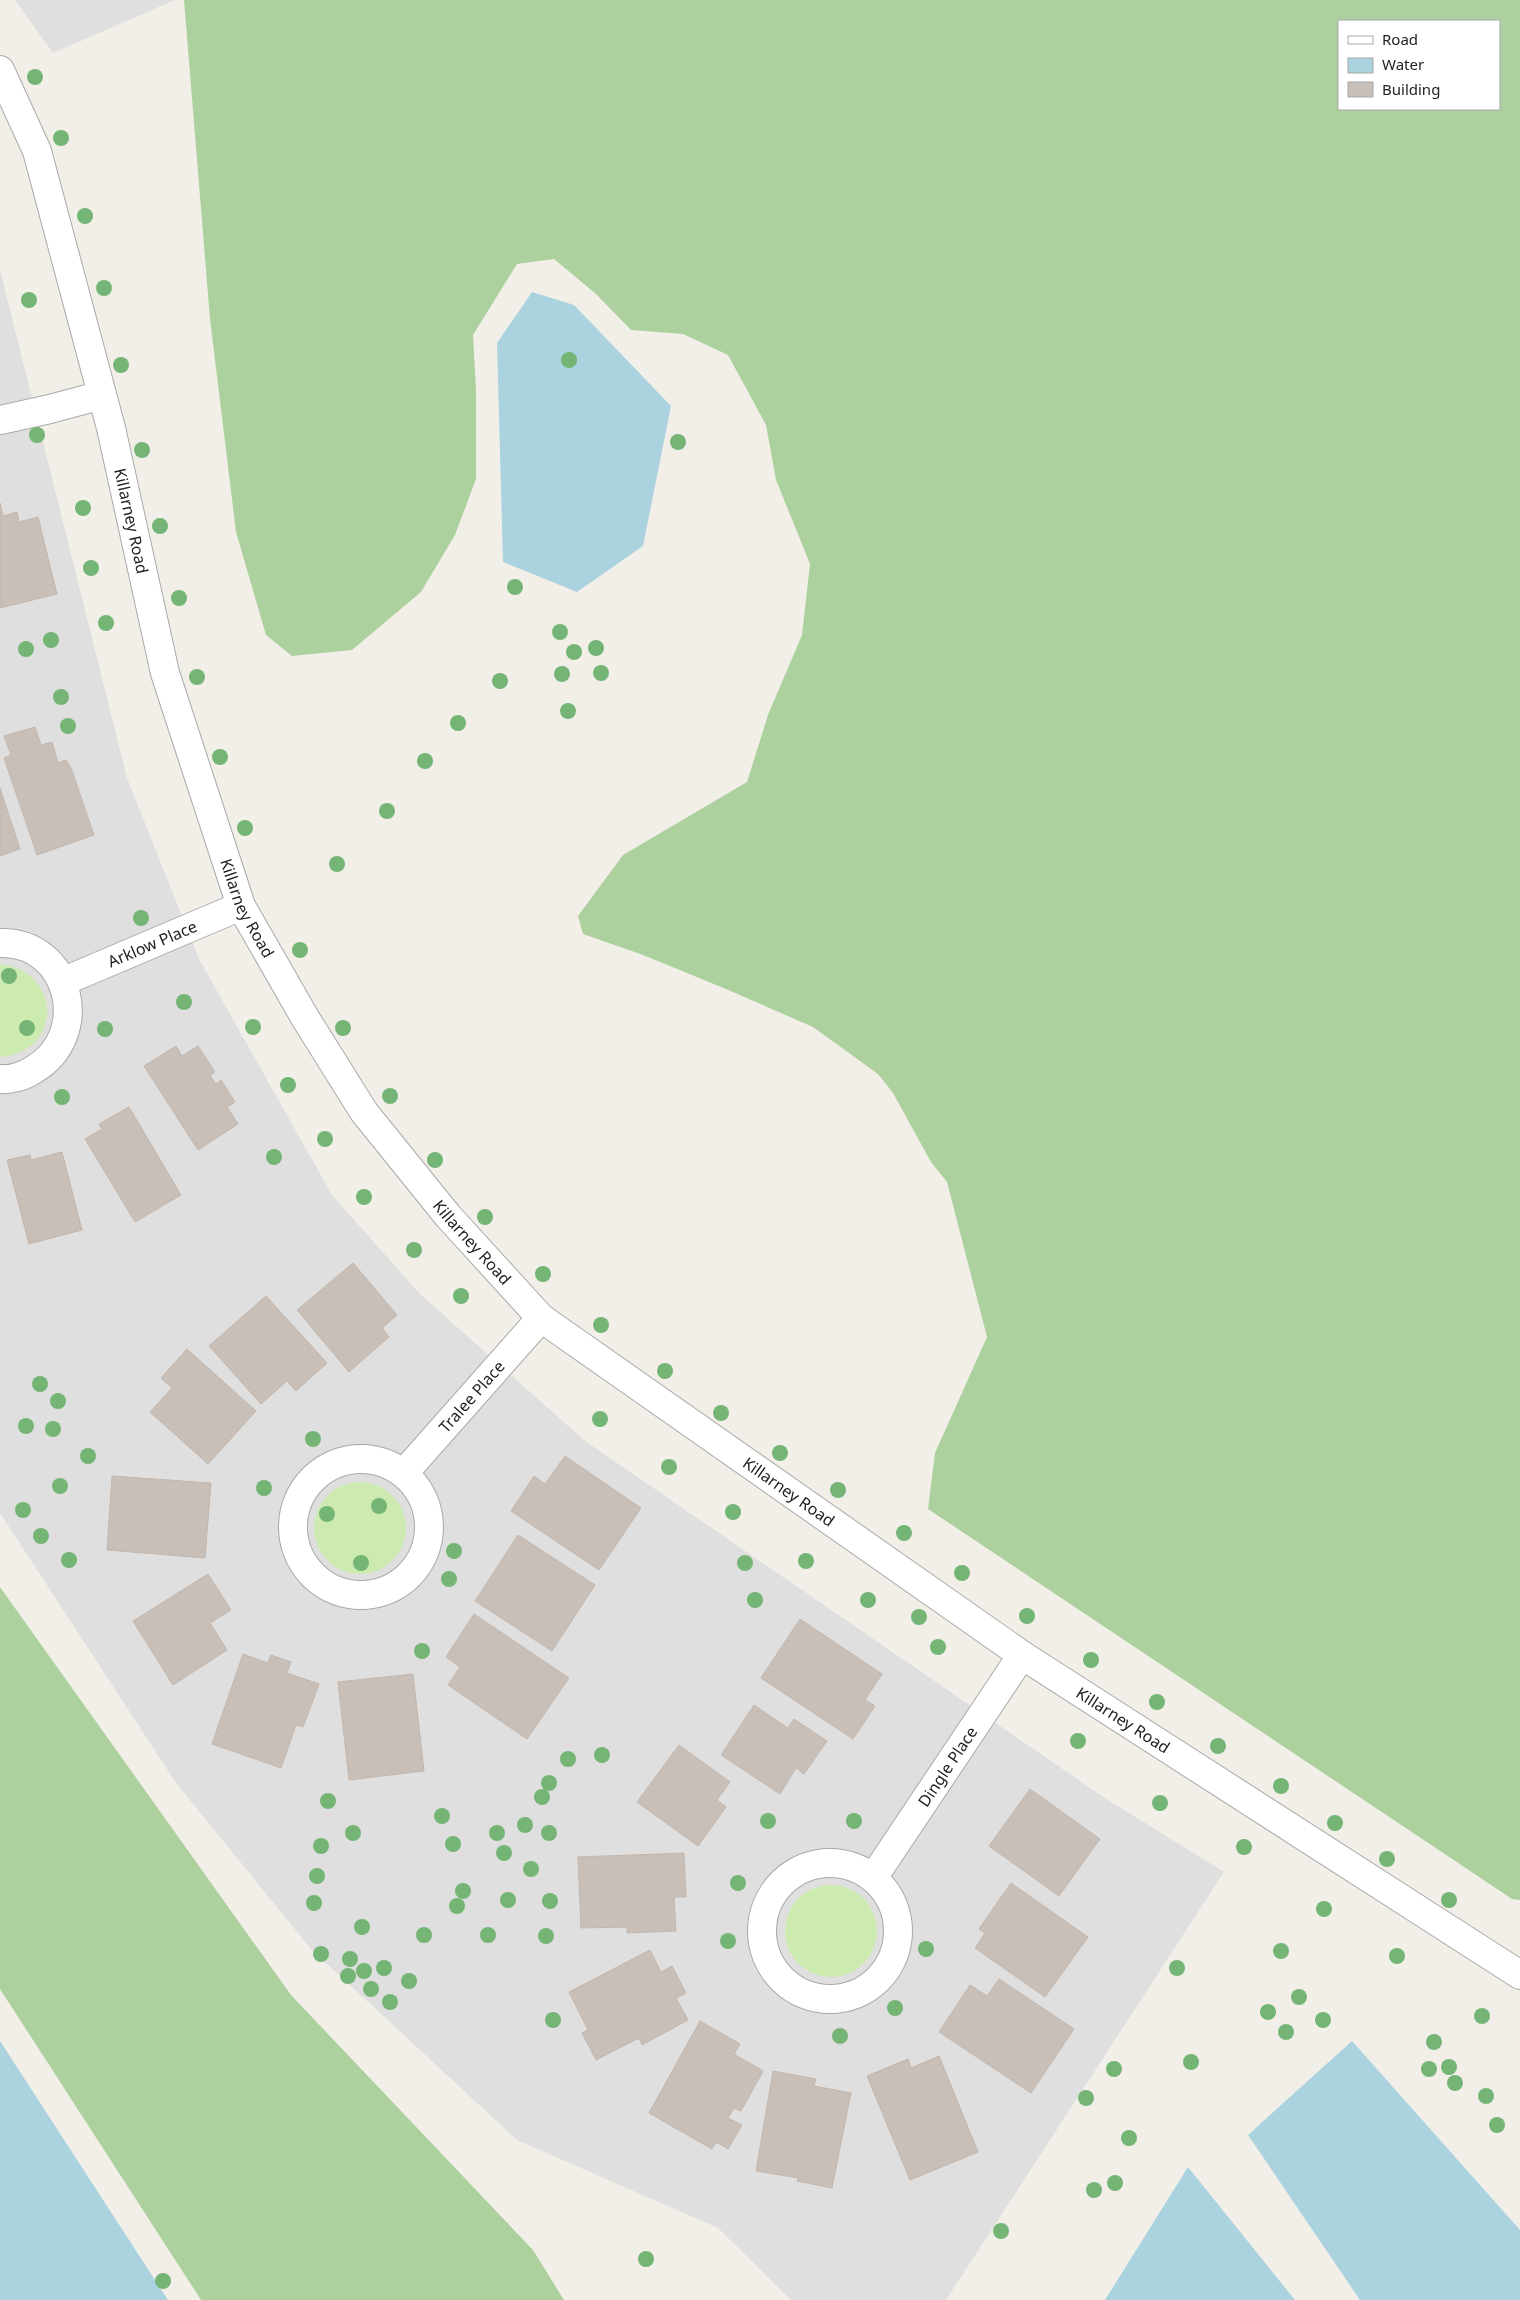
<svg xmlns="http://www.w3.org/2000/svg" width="1520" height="2300" font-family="'Noto Sans',sans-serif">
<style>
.residential{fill:#e0dfdf}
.grass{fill:#cdebb0}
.forest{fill:#add19e;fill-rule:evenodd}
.water{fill:#aad3df}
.building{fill:#c7bfb8;stroke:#c4b6ab}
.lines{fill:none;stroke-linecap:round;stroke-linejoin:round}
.minor-casing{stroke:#a9a9a9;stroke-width:30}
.minor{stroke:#fff;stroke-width:28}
.tree{fill:#74b475}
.labels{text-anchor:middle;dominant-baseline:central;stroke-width:4.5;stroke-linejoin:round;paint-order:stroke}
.street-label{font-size:16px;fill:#222;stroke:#fff}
</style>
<rect width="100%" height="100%" fill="#f2efe9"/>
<path class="residential" d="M15,0H175L53,53Z
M0,270L127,778L199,959L332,1195L419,1293L585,1441L1105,1798L1224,1872L946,2300H791L718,2228L517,2140L311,1949L176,1783L0,1513Z"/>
<path class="grass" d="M0,964C64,972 62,1052 0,1057Z
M314 1528a46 46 0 1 1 92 0a46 46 0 1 1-92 0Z
M785 1931a46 46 0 1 1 92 0a46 46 0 1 1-92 0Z"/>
<path class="forest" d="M184,0H1520V1900L1512,1899L928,1509L935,1453L987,1337L947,1182L931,1162L893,1093L878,1074L813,1027L726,989L643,955L583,934L578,916L623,855L747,782L768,715L802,635L810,564L776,480L766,425L728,355L683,334L631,330L596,294L554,259L517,264L473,335L476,390V479L455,535L421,592L352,650L292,656L266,635L236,532L210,319ZM1499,21V109H1339V21Z
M0,1587L291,1995L533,2250L564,2300H201L0,1989Z"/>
<path class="water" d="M532,292L574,305L671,406L643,546L577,592L503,562L497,343Z
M0,2041L168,2300H0Z
M1352,2041L1520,2230V2300H1360L1248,2135Z
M1188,2167L1295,2300H1105Z"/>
<path class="building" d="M0,503L3,516L17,512L19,522L38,517L57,594L0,608Z
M35,727L41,745L52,742L58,763L66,760L71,768L94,835L37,855L4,758L11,755L4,736Z
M0,788L20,849L0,856Z
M176,1046L182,1056L198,1046L215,1072L210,1076L216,1084L221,1080L235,1102L227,1107L238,1124L198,1150L144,1066Z
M129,1107L181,1195L135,1222L85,1139L102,1129L99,1124Z
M62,1152L82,1230L29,1244L7,1160L30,1155L31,1160Z
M353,1263L397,1315L382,1328L389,1337L349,1372L297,1310Z
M266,1296L327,1363L296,1391L287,1381L261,1404L209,1346Z
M187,1349L256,1411L208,1464L150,1412L172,1388L161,1378Z
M565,1456L641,1508L599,1570L511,1511L534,1476L545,1484Z
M112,1476L211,1483L205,1558L107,1550Z
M518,1535L595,1585L552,1651L475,1601Z
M208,1574L231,1610L210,1623L227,1650L173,1685L133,1621Z
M474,1614L569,1678L527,1739L448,1685L460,1667L446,1657Z
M800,1619L882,1674L865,1700L875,1706L853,1739L761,1678Z
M243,1654L268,1663L271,1655L291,1662L287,1673L319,1684L303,1727L296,1725L281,1768L212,1744Z
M413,1674L424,1771L349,1780L338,1682Z
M754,1705L788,1728L794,1719L827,1741L804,1774L796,1768L780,1794L721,1755Z
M679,1745L730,1782L717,1800L726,1807L698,1846L637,1802Z
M1030,1789L1100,1839L1059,1896L989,1846Z
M684,1853L686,1897H674L676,1931L627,1933V1927L581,1928L578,1857Z
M1011,1883L1088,1937L1045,1997L975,1948L985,1933L979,1929Z
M650,1950L661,1972L672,1966L686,1993L676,1998L688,2020L642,2045L639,2038L596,2060L582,2033L588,2030L569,1992Z
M999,1979L1074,2029L1031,2093L939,2032L970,1985L987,1996Z
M700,2021L740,2044L734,2054L763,2071L741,2111L734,2108L728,2118L742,2125L728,2149L716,2142L712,2149L649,2113Z
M939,2056L978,2152L910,2180L867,2076L908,2059L911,2068Z
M773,2071L816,2079L814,2086L851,2093L832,2188L797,2181L798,2178L756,2171Z"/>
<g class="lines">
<defs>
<g id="minor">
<path id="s1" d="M0,70L37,151L111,428L165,673L241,906L304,1016L364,1112L448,1216L541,1318L1022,1655L1520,1975"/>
<path d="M0,420L50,409L102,395"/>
<path d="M0,943C71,941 93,1036 33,1070C24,1076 11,1080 0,1079"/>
<path id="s2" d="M62,982L241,906"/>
<circle cx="361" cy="1527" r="68"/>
<path id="s3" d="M404,1473L541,1318"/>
<circle cx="830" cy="1931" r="68"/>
<path id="s4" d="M873,1878L1022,1655"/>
</g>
</defs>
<use href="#minor" class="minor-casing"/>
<use href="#minor" class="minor"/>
</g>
<g class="tree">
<circle cx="35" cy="77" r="8"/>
<circle cx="61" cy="138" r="8"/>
<circle cx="85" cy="216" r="8"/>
<circle cx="104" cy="288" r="8"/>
<circle cx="29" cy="300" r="8"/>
<circle cx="569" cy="360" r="8"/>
<circle cx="121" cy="365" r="8"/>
<circle cx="37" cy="435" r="8"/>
<circle cx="678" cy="442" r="8"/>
<circle cx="142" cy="450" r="8"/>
<circle cx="83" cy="508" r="8"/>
<circle cx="160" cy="526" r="8"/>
<circle cx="91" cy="568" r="8"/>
<circle cx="515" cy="587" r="8"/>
<circle cx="179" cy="598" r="8"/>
<circle cx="106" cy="623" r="8"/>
<circle cx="560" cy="632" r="8"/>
<circle cx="51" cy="640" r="8"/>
<circle cx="596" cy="648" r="8"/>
<circle cx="26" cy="649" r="8"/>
<circle cx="574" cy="652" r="8"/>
<circle cx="601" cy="673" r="8"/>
<circle cx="562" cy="674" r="8"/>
<circle cx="197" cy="677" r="8"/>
<circle cx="500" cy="681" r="8"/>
<circle cx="61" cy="697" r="8"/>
<circle cx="568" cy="711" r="8"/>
<circle cx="458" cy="723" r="8"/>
<circle cx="68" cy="726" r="8"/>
<circle cx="220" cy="757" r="8"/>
<circle cx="425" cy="761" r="8"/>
<circle cx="387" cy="811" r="8"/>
<circle cx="245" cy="828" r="8"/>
<circle cx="337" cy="864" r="8"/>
<circle cx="141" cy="918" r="8"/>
<circle cx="300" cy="950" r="8"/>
<circle cx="9" cy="976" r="8"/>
<circle cx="184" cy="1002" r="8"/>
<circle cx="253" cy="1027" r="8"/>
<circle cx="27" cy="1028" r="8"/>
<circle cx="343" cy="1028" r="8"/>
<circle cx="105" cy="1029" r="8"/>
<circle cx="288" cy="1085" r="8"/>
<circle cx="390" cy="1096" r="8"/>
<circle cx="62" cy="1097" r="8"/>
<circle cx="325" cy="1139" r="8"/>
<circle cx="274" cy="1157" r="8"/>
<circle cx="435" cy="1160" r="8"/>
<circle cx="364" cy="1197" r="8"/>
<circle cx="485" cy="1217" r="8"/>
<circle cx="414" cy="1250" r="8"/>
<circle cx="543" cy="1274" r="8"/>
<circle cx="461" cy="1296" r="8"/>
<circle cx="601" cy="1325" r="8"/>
<circle cx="665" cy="1371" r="8"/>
<circle cx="40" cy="1384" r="8"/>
<circle cx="58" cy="1401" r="8"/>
<circle cx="721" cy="1413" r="8"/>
<circle cx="600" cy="1419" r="8"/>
<circle cx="26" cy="1426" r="8"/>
<circle cx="53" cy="1429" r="8"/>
<circle cx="313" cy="1439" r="8"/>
<circle cx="780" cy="1453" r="8"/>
<circle cx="88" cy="1456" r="8"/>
<circle cx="669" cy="1467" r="8"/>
<circle cx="60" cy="1486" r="8"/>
<circle cx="264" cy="1488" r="8"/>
<circle cx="838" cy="1490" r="8"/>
<circle cx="379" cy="1506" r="8"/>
<circle cx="23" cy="1510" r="8"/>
<circle cx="733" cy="1512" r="8"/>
<circle cx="327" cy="1514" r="8"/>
<circle cx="904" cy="1533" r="8"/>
<circle cx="41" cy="1536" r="8"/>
<circle cx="454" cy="1551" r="8"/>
<circle cx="69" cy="1560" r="8"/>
<circle cx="806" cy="1561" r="8"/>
<circle cx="361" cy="1563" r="8"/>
<circle cx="745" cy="1563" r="8"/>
<circle cx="962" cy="1573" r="8"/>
<circle cx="449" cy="1579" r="8"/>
<circle cx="755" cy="1600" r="8"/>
<circle cx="868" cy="1600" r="8"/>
<circle cx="1027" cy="1616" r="8"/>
<circle cx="919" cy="1617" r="8"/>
<circle cx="938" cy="1647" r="8"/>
<circle cx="422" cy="1651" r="8"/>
<circle cx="1091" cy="1660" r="8"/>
<circle cx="1157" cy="1702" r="8"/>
<circle cx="1078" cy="1741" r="8"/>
<circle cx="1218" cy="1746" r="8"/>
<circle cx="602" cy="1755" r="8"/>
<circle cx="568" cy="1759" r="8"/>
<circle cx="549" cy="1783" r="8"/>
<circle cx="1281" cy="1786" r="8"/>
<circle cx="542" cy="1797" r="8"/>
<circle cx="328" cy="1801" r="8"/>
<circle cx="1160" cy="1803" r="8"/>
<circle cx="442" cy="1816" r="8"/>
<circle cx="768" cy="1821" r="8"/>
<circle cx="854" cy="1821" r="8"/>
<circle cx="1335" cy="1823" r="8"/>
<circle cx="525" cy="1825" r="8"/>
<circle cx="353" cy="1833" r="8"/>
<circle cx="497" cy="1833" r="8"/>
<circle cx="549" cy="1833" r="8"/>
<circle cx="453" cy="1844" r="8"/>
<circle cx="321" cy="1846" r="8"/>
<circle cx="1244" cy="1847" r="8"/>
<circle cx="504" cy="1853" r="8"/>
<circle cx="1387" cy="1859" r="8"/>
<circle cx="531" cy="1869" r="8"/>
<circle cx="317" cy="1876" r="8"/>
<circle cx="738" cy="1883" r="8"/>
<circle cx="463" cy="1891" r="8"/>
<circle cx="508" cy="1900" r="8"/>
<circle cx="1449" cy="1900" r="8"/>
<circle cx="550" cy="1901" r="8"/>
<circle cx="314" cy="1903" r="8"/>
<circle cx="457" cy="1906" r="8"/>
<circle cx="1324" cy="1909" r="8"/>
<circle cx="362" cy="1927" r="8"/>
<circle cx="424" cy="1935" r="8"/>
<circle cx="488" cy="1935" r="8"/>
<circle cx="546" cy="1936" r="8"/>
<circle cx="728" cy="1941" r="8"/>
<circle cx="926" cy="1949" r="8"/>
<circle cx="1281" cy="1951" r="8"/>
<circle cx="321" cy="1954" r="8"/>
<circle cx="1397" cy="1956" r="8"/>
<circle cx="350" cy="1959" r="8"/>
<circle cx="384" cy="1968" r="8"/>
<circle cx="1177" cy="1968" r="8"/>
<circle cx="364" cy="1971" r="8"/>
<circle cx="348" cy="1976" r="8"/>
<circle cx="409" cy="1981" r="8"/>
<circle cx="371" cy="1989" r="8"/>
<circle cx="1299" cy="1997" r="8"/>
<circle cx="390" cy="2002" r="8"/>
<circle cx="895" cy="2008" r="8"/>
<circle cx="1268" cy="2012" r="8"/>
<circle cx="1482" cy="2016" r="8"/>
<circle cx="553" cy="2020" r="8"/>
<circle cx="1323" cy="2020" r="8"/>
<circle cx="1286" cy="2032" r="8"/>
<circle cx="840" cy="2036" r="8"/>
<circle cx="1434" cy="2042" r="8"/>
<circle cx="1191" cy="2062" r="8"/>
<circle cx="1449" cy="2067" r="8"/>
<circle cx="1114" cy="2069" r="8"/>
<circle cx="1429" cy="2069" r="8"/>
<circle cx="1455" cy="2083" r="8"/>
<circle cx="1486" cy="2096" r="8"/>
<circle cx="1086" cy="2098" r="8"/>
<circle cx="1497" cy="2125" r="8"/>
<circle cx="1129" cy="2138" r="8"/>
<circle cx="1115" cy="2183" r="8"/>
<circle cx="1094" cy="2190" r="8"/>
<circle cx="1001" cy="2231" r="8"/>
<circle cx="646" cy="2259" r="8"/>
<circle cx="163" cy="2281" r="8"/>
</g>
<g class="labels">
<g class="street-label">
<text stroke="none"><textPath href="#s1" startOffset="471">Killarney Road</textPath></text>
<text stroke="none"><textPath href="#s1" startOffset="876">Killarney Road</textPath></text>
<text stroke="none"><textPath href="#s2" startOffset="98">Arklow Place</textPath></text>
<text stroke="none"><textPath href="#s1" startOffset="1281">Killarney Road</textPath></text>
<text stroke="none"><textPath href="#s3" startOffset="102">Tralee Place</textPath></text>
<text stroke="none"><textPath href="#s1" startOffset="1686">Killarney Road</textPath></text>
<text stroke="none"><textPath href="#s1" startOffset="2091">Killarney Road</textPath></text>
<text stroke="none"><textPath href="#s4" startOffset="134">Dingle Place</textPath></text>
</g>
</g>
<rect x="1338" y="20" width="162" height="90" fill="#ffffff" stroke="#a7a7a7"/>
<rect x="1348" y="36" width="25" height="8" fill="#ffffff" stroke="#a7a7a7"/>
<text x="1382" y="45" font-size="15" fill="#222222">Road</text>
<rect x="1348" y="58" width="25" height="15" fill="#aad3df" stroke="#a7a7a7"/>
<text x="1382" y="70" font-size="15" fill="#222222">Water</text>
<rect x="1348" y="82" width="25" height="15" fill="#c7bfb8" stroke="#a7a7a7"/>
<text x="1382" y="95" font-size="15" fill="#222222">Building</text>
</svg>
